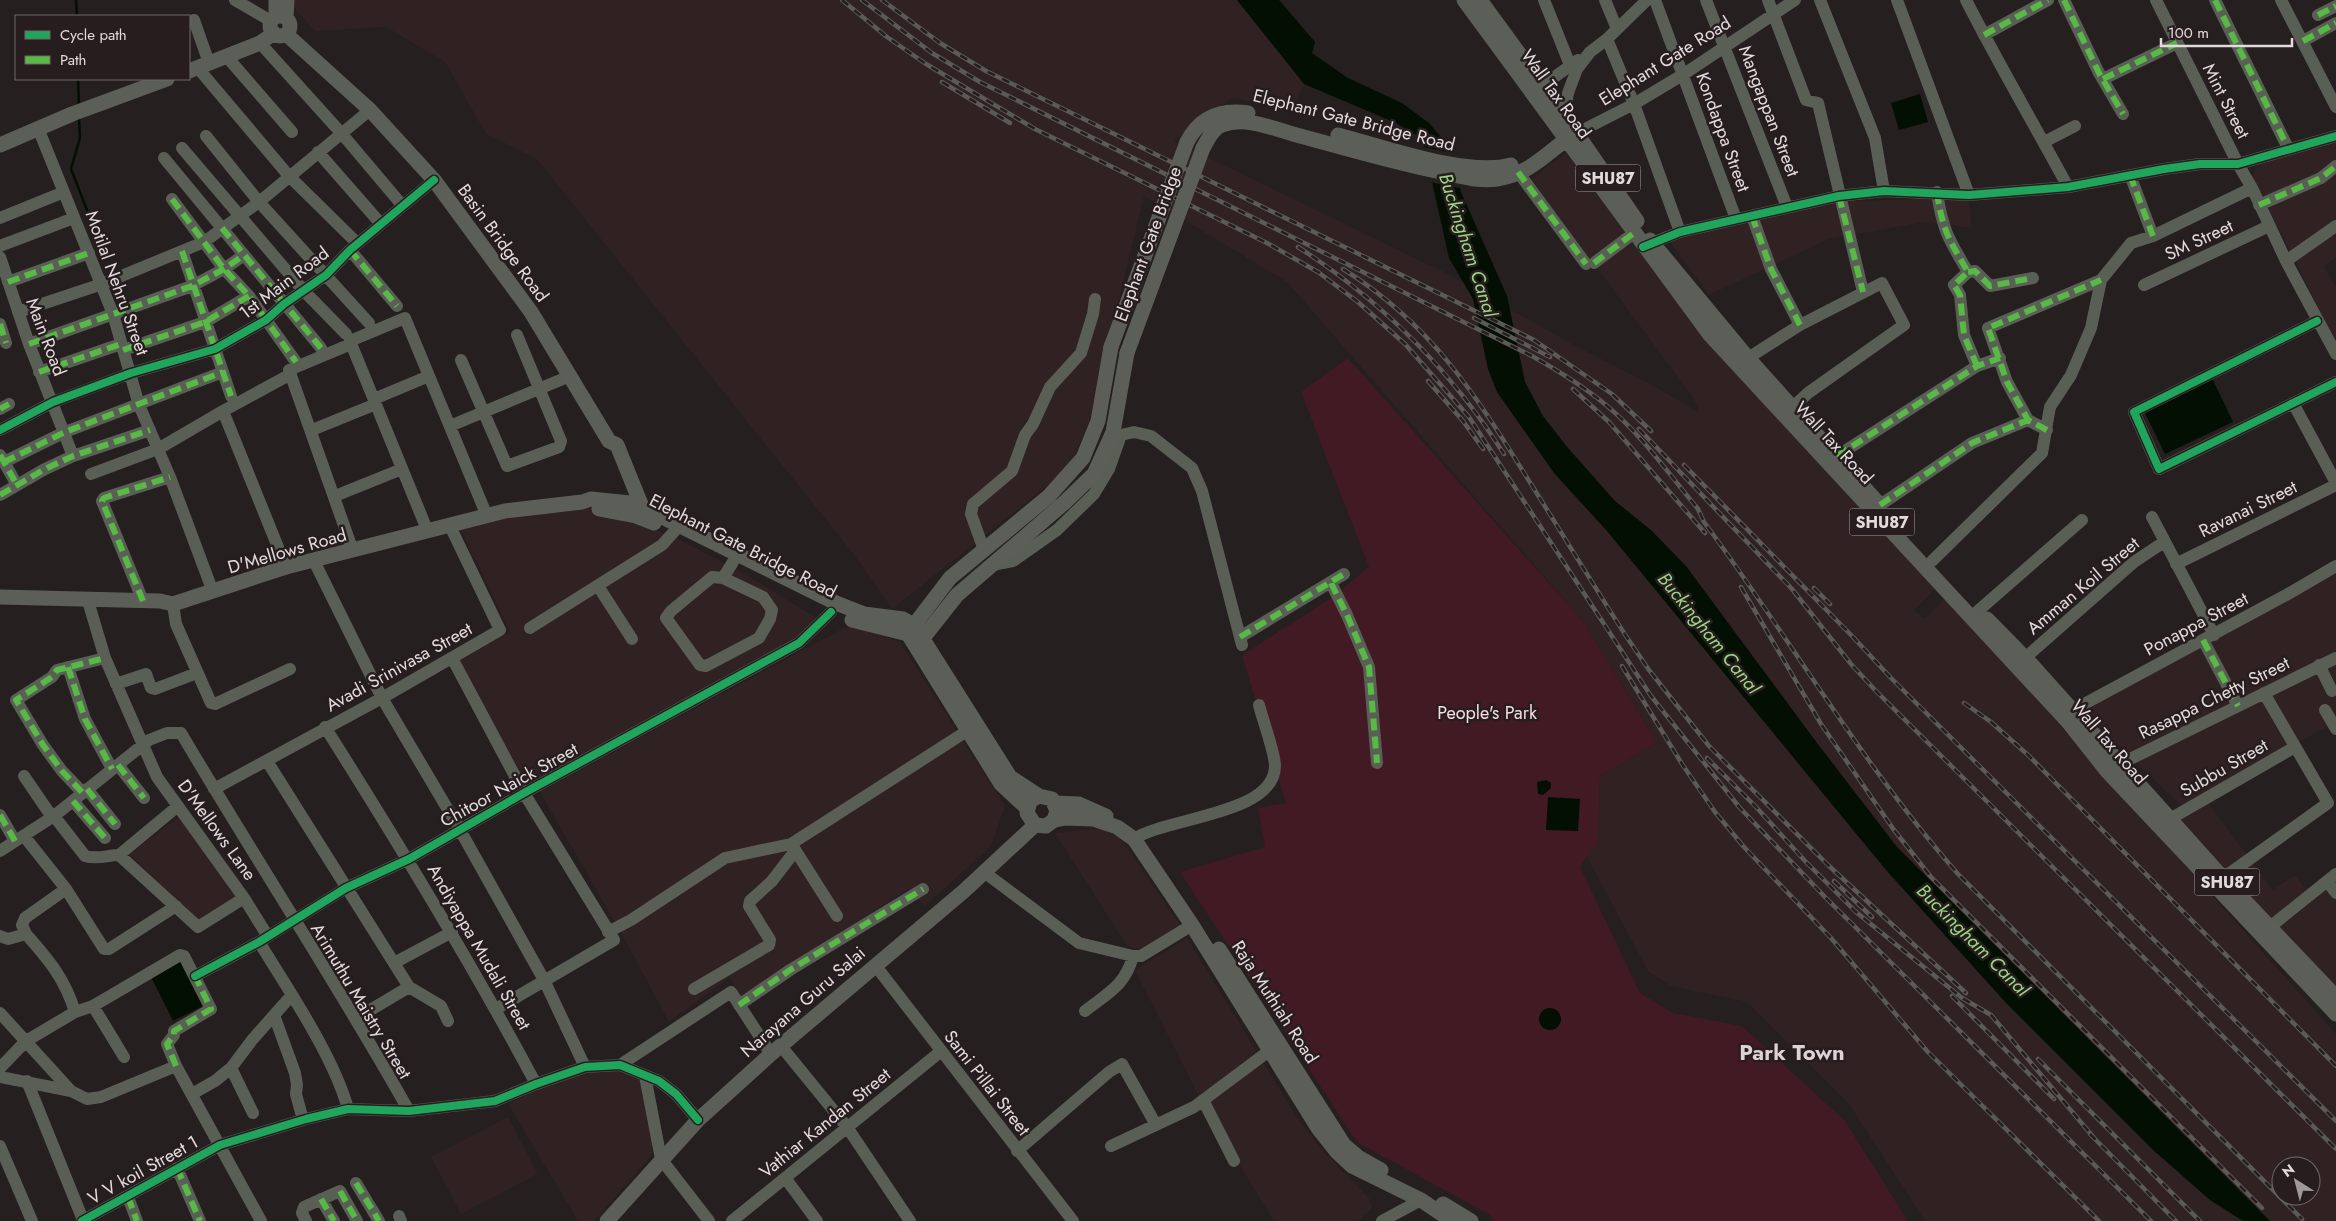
<svg xmlns="http://www.w3.org/2000/svg" width="2336" height="1221" font-family="Jost,sans-serif">
<style>
.built{fill:#302123;fill-rule:evenodd}
.green{fill:#421a23}
.water{fill:#030f03}
.pier{fill:#251f20}
.lines{fill:none;stroke-linecap:round;stroke-linejoin:round}
.stream{stroke:#030f03;stroke-width:2.5}
.minor{stroke:#5a5f56;stroke-width:12}
.major{stroke:#5c5f57;stroke-width:15}
.rail-casing{stroke:#5b5a57;stroke-width:4.5}
.rail{stroke:#271d1f;stroke-width:2.5;stroke-dasharray:8;stroke-linecap:butt}
.major-bridge{stroke:#5c5f57;stroke-width:15}
.quiet{stroke:#58b947;stroke-width:6;stroke-dasharray:12 6;stroke-linecap:butt}
.cycleway-casing{stroke:#271d1f;stroke-width:11}
.cycleway{stroke:#20a55d;stroke-width:8}
.labels{text-anchor:middle;dominant-baseline:central;stroke-width:5;stroke-linejoin:round;paint-order:stroke}
.shield{fill:#271d1f;stroke:#aaa2a3;stroke-width:1}
.shield-label{font-size:16px;font-weight:bold;fill:#e2dbdc}
.street-label{font-size:18px;fill:#e2dbdc;stroke:#271d1f}
.park-label{font-size:18px;fill:#f5dee1;stroke:#271d1f}
.water-label{font-size:19px;font-style:italic;fill:#99d783;stroke:#271d1f}
.district-label{font-size:22px;font-weight:bold;fill:#ded1d3;stroke:#271d1f}
</style>
<rect width="100%" height="100%" fill="#251f20"/>
<path class="built" d="M293,0H1237L1304,84L1293,109L1232,98L1174,141L1448,274L1572,344L1645,381L1699,412L1695,400L1531,179L1566,153L1726,362L1935,589L1914,610L1924,619L1946,598L2336,1034V1221H1925L1849,1104L1747,1002L1671,986L1648,971L1587,857L1598,840L1600,776L1657,743L1583,621L1287,282L1144,196L1089,423L1067,470L892,609L855,556L537,159L486,134L445,62L386,27L315,31L294,8ZM2281,1166H2311V1196H2281Z
M2336,140V258L2324,266L2336,287V342L2252,176L2258,163Z
M1969,198L1972,228L1924,222L1829,239L1709,295L1669,241L1845,201Z
M592,507L620,515L676,538L747,575L823,622L525,790L460,660L510,632L459,526L527,512Z
M2336,569V722L2182,806L2078,708Z
M856,625L900,642L1005,806L991,846L925,906L908,889L741,998L730,977L669,1022L624,938L540,792L842,629Z
M2209,804L2273,890L2295,875L2312,898L2330,885L2336,892V990L2181,820Z
M184,813L241,895L199,923L130,854Z
M1101,828L1121,839L1181,926L1140,949L1127,946L1055,833Z
M1187,938L1300,1122L1325,1153L1369,1198L1372,1208L1358,1221H1274L1204,1107L1135,970Z
M593,1067L624,1068L643,1081L653,1147L652,1155L594,1221H578L508,1104L547,1084Z
M508,1117L538,1174L461,1214L431,1157Z"/>
<path class="green" d="M1348,358L1583,621L1657,743L1600,776L1598,841L1580,867L1640,993L1673,1013L1742,1026L1845,1121L1908,1221H1494L1490,1215L1357,1142L1180,872L1265,847L1258,808L1286,803L1242,655L1330,599L1369,567L1301,392Z"/>
<path class="water" d="M1237,0H1279L1315,42L1312,53L1348,78L1402,103L1429,123L1445,142L1461,192L1507,296L1525,382L1543,416L1568,448L1615,501L1651,530L1686,566L1814,739L1897,847L2270,1221H2243L2210,1200L2152,1149L2007,1004L1886,870L1607,531L1554,473L1497,392L1488,369L1473,299L1449,258L1423,142L1416,135L1396,123L1304,84Z
M1920,94L1928,122L1899,130L1891,103Z
M2212,378L2233,422L2165,454L2144,411Z
M1546,780L1551,783V788L1543,795L1538,794L1537,782Z
M1548,797L1580,799L1578,831L1546,830Z
M180,960L203,1006L173,1021L150,975Z
M1539 1019a11 11 0 1 1 22 0a11 11 0 1 1-22 0Z"/>
<path class="pier" d="M1424,147L1451,153L1461,182L1459,188L1430,182Z"/>
<g class="lines">
<path class="stream" d="M76,0L77,16
M78,79L79,107
M79,117L80,138L71,169L105,256"/>
<path class="minor" d="M235,0L271,21
M1544,0L1570,65
M1605,0L1617,29
M1655,0L1736,219
M1706,0L1787,207
M1768,0L1806,100L1818,103L1863,292
M1820,0L1875,138L1884,191
M1897,0L1969,195
M1966,0C1998,63 2034,124 2068,187
M2064,0L2099,73L2123,114
M2156,0L2238,164L2252,188L2286,261L2336,354
M2215,0L2288,148
M2281,0L2336,107
M2318,15L2336,6
M194,20L209,63
M1984,35L2048,0
M1607,39L1634,104L1680,232
M2303,41L2336,23
M260,43L342,134L402,205
M227,57L292,132
M197,67L289,176L357,243
M2103,79L2177,43
M1542,86L1578,60
M1564,115L1568,93L1577,69L1590,52L1607,39L1647,0
M38,128L113,314L139,405L170,477L213,592
M1577,133L1634,104L1684,74L1795,0
M206,136L259,202L369,323
M2044,142L2075,126
M182,148L303,290L346,334
M318,152L381,224
M164,158L321,348
M1518,172L1586,264
M2130,175L2153,236
M1937,192C1942,229 1949,240 1968,272L1954,285L1960,295L1964,335L1977,366
M172,199L224,269L249,296L296,362
M2259,205L2321,178L2336,166
M1752,216L1771,269L1800,325
M0,218L64,192
M0,246L74,218
M1644,246L1680,232L1839,196L1884,191L1969,195L2068,187L2164,169L2200,164H2238L2336,136
M350,250L397,306
M182,251L231,396
M0,257L29,344L73,456
M2286,261L2336,226
M1594,263L1634,233
M1968,272L1975,271L1990,286L2033,278
M8,282L89,253
M2144,285L2269,226
M18,312L102,284L204,242L259,202L370,110
M2317,321L2134,412L2159,469L2336,382
M0,324L6,343
M29,344L192,286L224,269L244,255
M351,344L289,370L353,551
M123,350L205,322L249,296
M1748,358L1800,325L1882,283L1904,325L1808,393L1793,407
M461,360L507,466L559,447L561,441L517,335
M39,372L121,344
M374,399L429,376
M2293,403L2336,483
M0,409L9,404
M450,426L570,376
M0,430L53,402L131,373L215,349L266,320L284,304L326,275L350,250L434,180
M312,430L376,404
M2047,430L2028,420L2007,382L1988,328L2101,280
M0,455L17,485
M1837,456L1977,366L2000,358
M4,462L65,432L223,372
M91,474L158,449L223,411
M0,495L45,469L73,456L150,430
M335,496L402,469
M1880,505L1972,443L2028,420
M2152,517L2214,635
M428,532L350,341L405,318L487,516
M984,550L971,514L973,504L1012,471L1025,435L1033,424L1050,387L1081,353L1093,314L1095,299
M314,561L382,698L460,830L544,980L585,1067
M1932,561L2042,453L2050,407L2071,375L2091,328L2101,280L2131,243L2153,236L2252,188
M2176,564L2336,485
M992,565L1013,561L1057,530L1094,494L1109,469L1121,435L1134,432L1151,436L1192,468L1202,491L1242,645
M286,567L223,411L291,374
M723,578L712,577L671,611L666,618L700,665L706,666L759,638L770,619L772,610L763,597L723,578L733,562
M1331,583L1347,615L1369,667L1377,763
M598,586L632,639
M88,601L105,658L157,777L244,898L267,935
M143,601L102,501L104,498L170,477
M173,604L176,624L211,703L215,704L290,669
M1971,617L2082,520
M530,628L662,545L680,525
M1240,637L1344,574
M2203,640L2238,706
M452,658L524,793L614,940L496,1009
M2025,658L2134,562L2164,542
M2319,665L2332,691
M68,667L85,719L112,769
M116,684L146,674L151,688L155,689L197,673
M2073,710L2288,594L2336,566
M2325,710L2336,729
M325,727C399,844 471,962 536,1084
M267,761L409,987
M118,765L144,798
M2114,767L2336,658
M24,776L52,817
M87,789L115,824
M214,789L382,698L500,630L450,526
M82,792L62,771L43,745L16,700L52,677L57,670L105,658
M73,801L105,838
M0,815L15,841
M54,816L85,856C98,860 107,855 119,855L198,927L244,898
M2170,819L2295,747
M24,836L66,889L104,949H109L176,906
M1134,839C1167,817 1276,815 1275,765C1274,750 1263,721 1259,705
M792,845L837,916
M0,851L54,816L149,740L167,733H181C256,860 337,983 409,1111
M119,855L178,806
M984,872L1079,943L1133,956H1141L1192,925
M2223,878L2328,803L2264,693
M2327,881L2336,893
M2270,927L2336,874
M608,932L631,920L725,858L791,844L967,731
M26,934L22,925L25,918L66,889
M0,936L8,939L26,934C49,960 65,979 75,1012
M259,942C288,989 334,1057 348,1109
M394,963L452,932
M875,965L1073,1221
M195,976L259,942L346,888L409,859L524,793L799,643L831,612
M694,989L769,945L770,940L749,906L750,901L772,881L795,851
M739,1005L790,970L923,889
M93,1006L124,1057
M1085,1011C1108,993 1125,986 1133,956
M0,1013L71,1091L87,1099L101,1097L176,1066L261,1221
M274,1015L295,1073L297,1085L296,1094L303,1120
M357,1018L409,987L441,1006L448,1021
M781,1046L847,1127L910,1221
M620,1065L731,992L771,1054
M0,1068L26,1041L75,1012L93,1006L180,955L184,956L211,1009L174,1031V1035L167,1044L176,1066
M231,1068L253,1113
M645,1076L661,1159L709,1221
M0,1077L71,1091
M27,1081L83,1220
M192,1094L215,1081L231,1068L252,1040L291,996
M1203,1100L1234,1161
M0,1146L32,1221
M1111,1146L1194,1107L1277,1045
M1017,1151L1109,1072L1122,1064L1156,1125
M177,1168L200,1221
M786,1179L817,1221
M356,1183L379,1221
M128,1197L137,1221
M321,1199L334,1221
M399,1216L401,1221
M82,1221L220,1145L306,1119L348,1109L409,1111L495,1101L536,1084L585,1067L620,1065L659,1081L676,1094L698,1120
M306,1221L302,1213L304,1207L340,1191L357,1221
M732,1221L940,1052
M1382,1221L1421,1200"/>
<path class="major" d="M276,0V17
M1464,0L1710,335L2069,723L2107,771L2336,1014
M1480,0L1564,115L1637,221
M270 26a10 10 0 1 1 20 0a10 10 0 1 1-20 0Z
M286,17L287,0
M286,34L370,110L434,180L531,312L609,441L617,445L645,514
M189,71L260,43L274,33
M1338,135C1384,147 1466,177 1511,165
M1187,142C1200,117 1221,109 1248,113
M0,145L72,114L167,79
M1203,148C1208,139 1213,128 1222,125C1244,116 1272,128 1293,134C1341,147 1388,161 1436,171C1456,175 1476,182 1497,179C1531,174 1547,152 1574,134
M1650,240L1748,358L1879,504
M599,509L636,516L654,523
M0,597L160,601L173,604L286,567L505,511L582,502L591,499L630,503L642,507L836,603L864,614L903,619L914,625L1010,777L1039,796
M1987,619L2031,664L2223,878L2336,997
M852,620L908,634L1001,784L1027,808
M908,633L950,578L1049,496L1083,458L1098,421L1111,347
M919,643L957,595L1064,503L1094,474L1113,432L1127,353
M1055,803L1079,804L1106,816
M1054,820L1057,811L1052,799L1039,796L1030,801L1027,813L1035,825L1046,826L1054,820L1065,818L1093,819L1117,827L1134,839L1192,925L1318,1128L1337,1152L1352,1166L1421,1200L1452,1221
M1219,949L1344,1145L1358,1157L1381,1170
M1443,1204L1471,1221
M607,1221L698,1120L771,1054L964,891L1035,825"/>
<defs>
<path id="rail" d="M842,0L887,37L926,64L1035,129L1267,243L1318,272L1358,302L1405,344L1469,417L1651,696L1740,808L1825,897L2151,1221
M862,0L932,53L980,82L1532,356C1557,370 1583,386 1606,405C1641,434 1669,474 1698,509L1704,522C1790,638 1862,765 1958,874L2302,1219
M882,0L940,43L986,71L1534,340L1612,394L1651,431
M942,82L1010,123
M1298,247C1382,301 1450,369 1504,454
M1343,269C1433,325 1477,397 1531,484C1563,535 1594,586 1626,636L1649,670L1709,746L1828,865L1966,993
M1474,318L1550,357
M1428,381L1463,421L1483,449
M1573,389L1609,422L1705,533
M1639,429L1792,589L1851,664L1875,690L2336,1149
M1684,465L1853,637L1891,678L2336,1121
M1741,587L1821,724L1894,830L1931,877L2262,1208
M1814,588L1830,604
M1622,666L1682,764L1715,812L1744,847L1831,938L1927,1051L2099,1221
M1964,703L1991,722L2028,755L2336,1066
M1707,758L1756,807L1805,861L1856,912L1962,998L1991,1015L2095,1139
M1834,881L1872,917
M1952,996L2054,1099
M2038,1059L2200,1221
M2090,1134L2176,1221"/>
</defs>
<use href="#rail" class="rail-casing"/>
<use href="#rail" class="rail"/>
<path class="major-bridge" d="M1111,347L1187,142
M1127,353L1203,148"/>
<path class="quiet" d="M2064,0L2099,73L2123,114
M2215,0L2288,148
M2318,15L2336,6
M1984,35L2048,0
M2303,41L2336,23
M2103,79L2177,43
M1518,172L1586,264
M2130,175L2153,236
M1937,192C1942,229 1949,240 1968,272L1954,285L1960,295L1964,335L1977,366
M1839,196L1863,292
M172,199L224,269L249,296L296,362
M2259,205L2321,178L2336,166
M1752,216L1771,269L1800,325
M222,228L321,348
M350,250L397,306
M182,251L231,396
M1594,263L1634,233
M1968,272L1975,271L1990,286L2033,278
M8,282L89,253
M0,324L6,343
M29,344L192,286L224,269L244,255
M123,350L205,322L249,296
M39,372L121,344
M0,409L9,404
M2047,430L2028,420L2007,382L1988,328L2101,280
M0,455L17,485
M1837,456L1977,366L2000,358
M4,462L65,432L223,372
M0,495L45,469L73,456L150,430
M1880,505L1972,443L2028,420
M1331,583L1347,615L1369,667L1377,763
M143,601L102,501L104,498L170,477
M1240,637L1344,574
M2203,640L2238,706
M68,667L85,719L112,769
M118,765L144,798
M87,789L115,824
M82,792L62,771L43,745L16,700L52,677L57,670L105,658
M73,801L105,838
M0,815L15,841
M739,1005L790,970L923,889
M176,1066L167,1044L174,1035V1031L211,1009L195,976
M177,1168L200,1221
M356,1183L379,1221
M340,1191L357,1221
M128,1197L137,1221
M321,1199L334,1221"/>
<defs>
<path id="cycleway" d="M1643,247L1680,232L1839,196L1884,191L1969,195L2068,187L2164,169L2200,164H2238L2336,136
M2317,321L2134,412L2159,469L2336,382
M0,430L53,402L131,373L215,349L266,320L284,304L326,275L350,250L434,180
M195,976L259,942L346,888L409,859L524,793L799,643L831,612
M82,1221L220,1145L306,1119L348,1109L409,1111L495,1101L536,1084L585,1067L620,1065L659,1081L676,1094L698,1120"/>
</defs>
<use href="#cycleway" class="cycleway-casing"/>
<use href="#cycleway" class="cycleway"/>
</g>
<g class="labels">
<g class="shield">
<rect x="1575.5" y="164.5" width="65" height="27" rx="4"/>
<rect x="1849.5" y="508.5" width="65" height="27" rx="4"/>
<rect x="2194.5" y="868.5" width="65" height="27" rx="4"/>
</g>
<g class="shield-label">
<text x="1608" y="178">SHU87</text>
<text x="1882" y="522">SHU87</text>
<text x="2227" y="882">SHU87</text>
</g>
<g class="street-label">
<text transform="translate(1665 61) rotate(-32)">Elephant Gate Road</text>
<text transform="translate(1556 94) rotate(54)">Wall Tax Road</text>
<text transform="translate(2226 101) rotate(63)">Mint Street</text>
<text transform="translate(1769 111) rotate(69)">Mangappan Street</text>
<text transform="translate(1354 120) rotate(14)">Elephant Gate Bridge Road</text>
<text transform="translate(1723 132) rotate(70)">Kondappa Street</text>
<text transform="translate(2199 240) rotate(-25)">SM Street</text>
<text transform="translate(503 243) rotate(54)">Basin Bridge Road</text>
<text transform="translate(1148 244) rotate(-70)">Elephant Gate Bridge</text>
<text transform="translate(117 283) rotate(70)">Motilal Nehru Street</text>
<text transform="translate(284 283) rotate(-37)">1st Main Road</text>
<text transform="translate(46 337) rotate(69)">Main Road</text>
<text transform="translate(1834 443) rotate(47)">Wall Tax Road</text>
<text transform="translate(2248 509) rotate(-26)">Ravanai Street</text>
<text transform="translate(743 546) rotate(27)">Elephant Gate Bridge Road</text>
<text transform="translate(287 551) rotate(-16)">D'Mellows Road</text>
<text transform="translate(2083 586) rotate(-40)">Amman Koil Street</text>
<text transform="translate(2196 624) rotate(-28)">Ponappa Street</text>
<text transform="translate(399 667) rotate(-29)">Avadi Srinivasa Street</text>
<text transform="translate(2214 698) rotate(-26)">Rasappa Chetty Street</text>
<text transform="translate(2109 742) rotate(49)">Wall Tax Road</text>
<text transform="translate(2224 768) rotate(-30)">Subbu Street</text>
<text transform="translate(509 785) rotate(-29)">Chitoor Naick Street</text>
<text transform="translate(217 830) rotate(54)">D'Mellows Lane</text>
<text transform="translate(479 947) rotate(60)">Andiyappa Mudali Street</text>
<text transform="translate(361 1001) rotate(59)">Arimuthu Maistry Street</text>
<text transform="translate(803 1002) rotate(-41)">Narayana Guru Salai</text>
<text transform="translate(1275 1002) rotate(57)">Raja Muthiah Road</text>
<text transform="translate(987 1083) rotate(52)">Sami Pillai Street</text>
<text transform="translate(825 1123) rotate(-39)">Vathiar Kandan Street</text>
<text transform="translate(143 1170) rotate(-29)">V V koil Street 1</text>
</g>
<g class="park-label">
<text x="1487" y="713">People's Park</text>
</g>
<g class="water-label">
<text transform="translate(1468 245) rotate(72)">Buckingham Canal</text>
<text transform="translate(1709 633) rotate(51)">Buckingham Canal</text>
<text transform="translate(1973 940) rotate(45)">Buckingham Canal</text>
</g>
<g class="district-label">
<text x="1792" y="1052">Park Town</text>
</g>
</g>
<rect x="15" y="15" width="175" height="65" fill="#271d1f" stroke="#72696b"/>
<rect x="25" y="31" width="25" height="8" fill="#20a55d" stroke="#72696b"/>
<text x="60" y="40" font-size="15" fill="#e2dbdc">Cycle path</text>
<rect x="25" y="56" width="25" height="8" fill="#58b947" stroke="#72696b"/>
<text x="60" y="65" font-size="15" fill="#e2dbdc">Path</text>
<g transform="translate(2296 1181) rotate(324)"><circle r="24" fill="#271d1f" stroke="#72696b"/>
<path d="M0-4L9 19L0 12L-9 19Z" fill="#a0999a"/>
<text y="-8" font-size="14" font-weight="bold" text-anchor="middle" fill="#e2dbdc">N</text>
</g>
<path d="M2161 38v8h131v-8" fill="none" stroke="#e2dbdc" stroke-width="2.5"/>
<text x="2168" y="38" font-size="15" fill="#e2dbdc" stroke="#271d1f" stroke-width="4" paint-order="stroke">100 m</text>
</svg>
